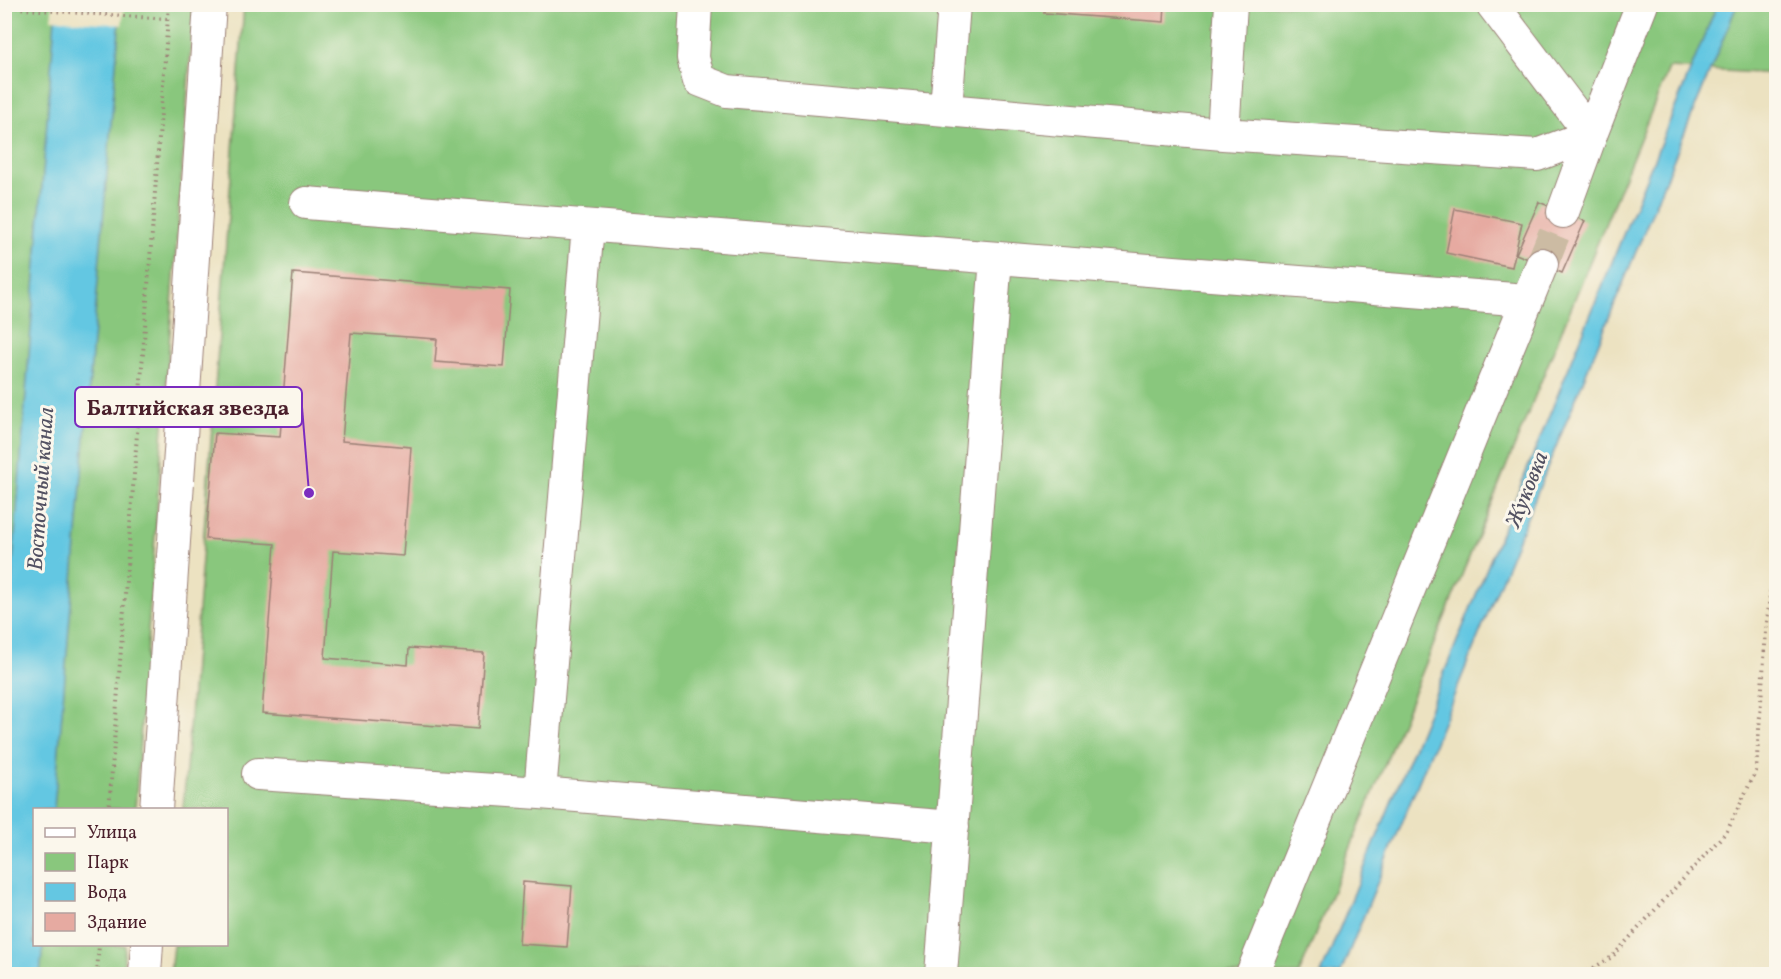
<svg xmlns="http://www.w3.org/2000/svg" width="1781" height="979" font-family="Vollkorn,serif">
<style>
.green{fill:#89c77d;stroke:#6a7354;stroke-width:1.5}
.water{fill:#64c7e2;stroke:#577386;stroke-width:1.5}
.pier{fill:#ece2c1}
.building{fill:#e6aaa1}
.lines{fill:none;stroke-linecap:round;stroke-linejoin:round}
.minor-tunnel{stroke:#ccbba3;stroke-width:32;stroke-dasharray:32 16;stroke-linecap:butt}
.minor-casing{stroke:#9b8076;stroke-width:34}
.path{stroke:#9b8076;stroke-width:4;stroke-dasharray:1.5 4.5;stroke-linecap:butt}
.minor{stroke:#fff;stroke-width:32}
.labels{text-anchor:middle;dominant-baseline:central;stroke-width:6;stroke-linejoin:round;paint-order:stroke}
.water-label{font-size:22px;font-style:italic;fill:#525162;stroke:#fbf7ec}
.leader{fill:none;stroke:#7b2cbf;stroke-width:2}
.callout-dot{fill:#7b2cbf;stroke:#fbf7ec;stroke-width:2}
.callout{fill:#fbf7ec;stroke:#7b2cbf;stroke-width:2}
.callout-label{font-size:22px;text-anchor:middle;font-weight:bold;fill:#4a1f2b}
</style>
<rect width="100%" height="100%" fill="#fbf7ec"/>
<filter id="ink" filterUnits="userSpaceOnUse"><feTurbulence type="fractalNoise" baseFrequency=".0167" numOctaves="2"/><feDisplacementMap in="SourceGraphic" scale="12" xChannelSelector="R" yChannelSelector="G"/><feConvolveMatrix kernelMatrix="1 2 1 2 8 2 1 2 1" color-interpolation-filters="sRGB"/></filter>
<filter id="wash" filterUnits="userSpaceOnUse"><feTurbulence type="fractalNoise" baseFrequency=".008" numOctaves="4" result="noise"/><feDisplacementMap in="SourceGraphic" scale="24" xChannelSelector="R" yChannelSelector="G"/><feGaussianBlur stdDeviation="1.35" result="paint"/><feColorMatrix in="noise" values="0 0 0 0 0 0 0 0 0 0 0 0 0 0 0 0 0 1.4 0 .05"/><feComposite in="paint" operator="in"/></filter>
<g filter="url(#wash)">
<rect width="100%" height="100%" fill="#ece2c1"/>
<path class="green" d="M5,5H194L135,809L34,810V944L125,945L123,974H5Z
M244,5H1776V74L1669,68L1299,974H170L173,945L226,944V810L183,809Z"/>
<path class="water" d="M56,5H121L54,809L34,810V944L43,945L40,974H4L5,664Z
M1717,5H1737L1340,974H1321Z"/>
<path class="pier" d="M53,4L124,10L122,25L51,19Z"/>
<g id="blocks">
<path class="building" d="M1044,4H1165L1164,22L1044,13Z
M1539,202L1585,221L1562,273L1516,254Z
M1455,209L1522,223L1512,267L1446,253Z
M293,273L510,290L504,367L435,362L437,339L351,333L342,441L411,447L403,556L333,551L325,658L408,665L409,648L484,653L478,729L262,713L275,544L206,539L215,433L280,437Z
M523,882L572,886L567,947L519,944Z"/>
</g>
</g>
<g filter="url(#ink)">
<use href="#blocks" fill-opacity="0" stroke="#9b8076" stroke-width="1.5"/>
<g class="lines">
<path class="minor-tunnel" d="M1542,264L1563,212"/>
<defs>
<path id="minor" d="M696,4L693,58L699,80L727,91L1223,134L1537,155L1591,135
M1492,4L1591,135
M946,109L954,4
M1223,134L1231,4
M306,203L1526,300
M1563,212L1591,135L1642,4
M258,774L540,793L953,827
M540,793L588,226
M156,810L210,4
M145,974L147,944
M941,974L996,258
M1252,974L1542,264"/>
</defs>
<use href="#minor" class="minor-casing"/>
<path class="path" d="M4,5L25,9L168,19
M109,810L169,4
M97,974L99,944
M1583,974L1612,957L1727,831L1756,771L1766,632L1776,540"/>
<use href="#minor" class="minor"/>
</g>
</g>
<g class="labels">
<g class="water-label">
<text transform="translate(42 489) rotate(-86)">Восточный канал</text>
<text transform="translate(1528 490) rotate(-68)">Жуковка</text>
</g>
</g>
<path class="leader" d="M309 493L302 407"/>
<circle class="callout-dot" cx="309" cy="493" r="6"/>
<rect class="callout" x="75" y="387" width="227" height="40" rx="6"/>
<g class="callout-label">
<text x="188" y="415">Балтийская звезда</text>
</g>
<rect width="1781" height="979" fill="none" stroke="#fbf7ec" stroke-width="24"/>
<rect x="33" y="808" width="195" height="138" fill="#fbf7ec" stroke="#b4a19f" stroke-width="1.5"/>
<rect x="45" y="828" width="30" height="9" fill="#ffffff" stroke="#b4a19f" stroke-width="1.5"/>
<text x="87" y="838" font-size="18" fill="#4a1f2b">Улица</text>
<rect x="45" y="853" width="30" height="18" fill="#89c77d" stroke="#b4a19f" stroke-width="1.5"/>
<text x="87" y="868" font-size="18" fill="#4a1f2b">Парк</text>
<rect x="45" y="883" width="30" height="18" fill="#64c7e2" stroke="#b4a19f" stroke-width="1.5"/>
<text x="87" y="898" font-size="18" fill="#4a1f2b">Вода</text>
<rect x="45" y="913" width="30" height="18" fill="#e6aaa1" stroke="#b4a19f" stroke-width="1.5"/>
<text x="87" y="928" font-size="18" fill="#4a1f2b">Здание</text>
</svg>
